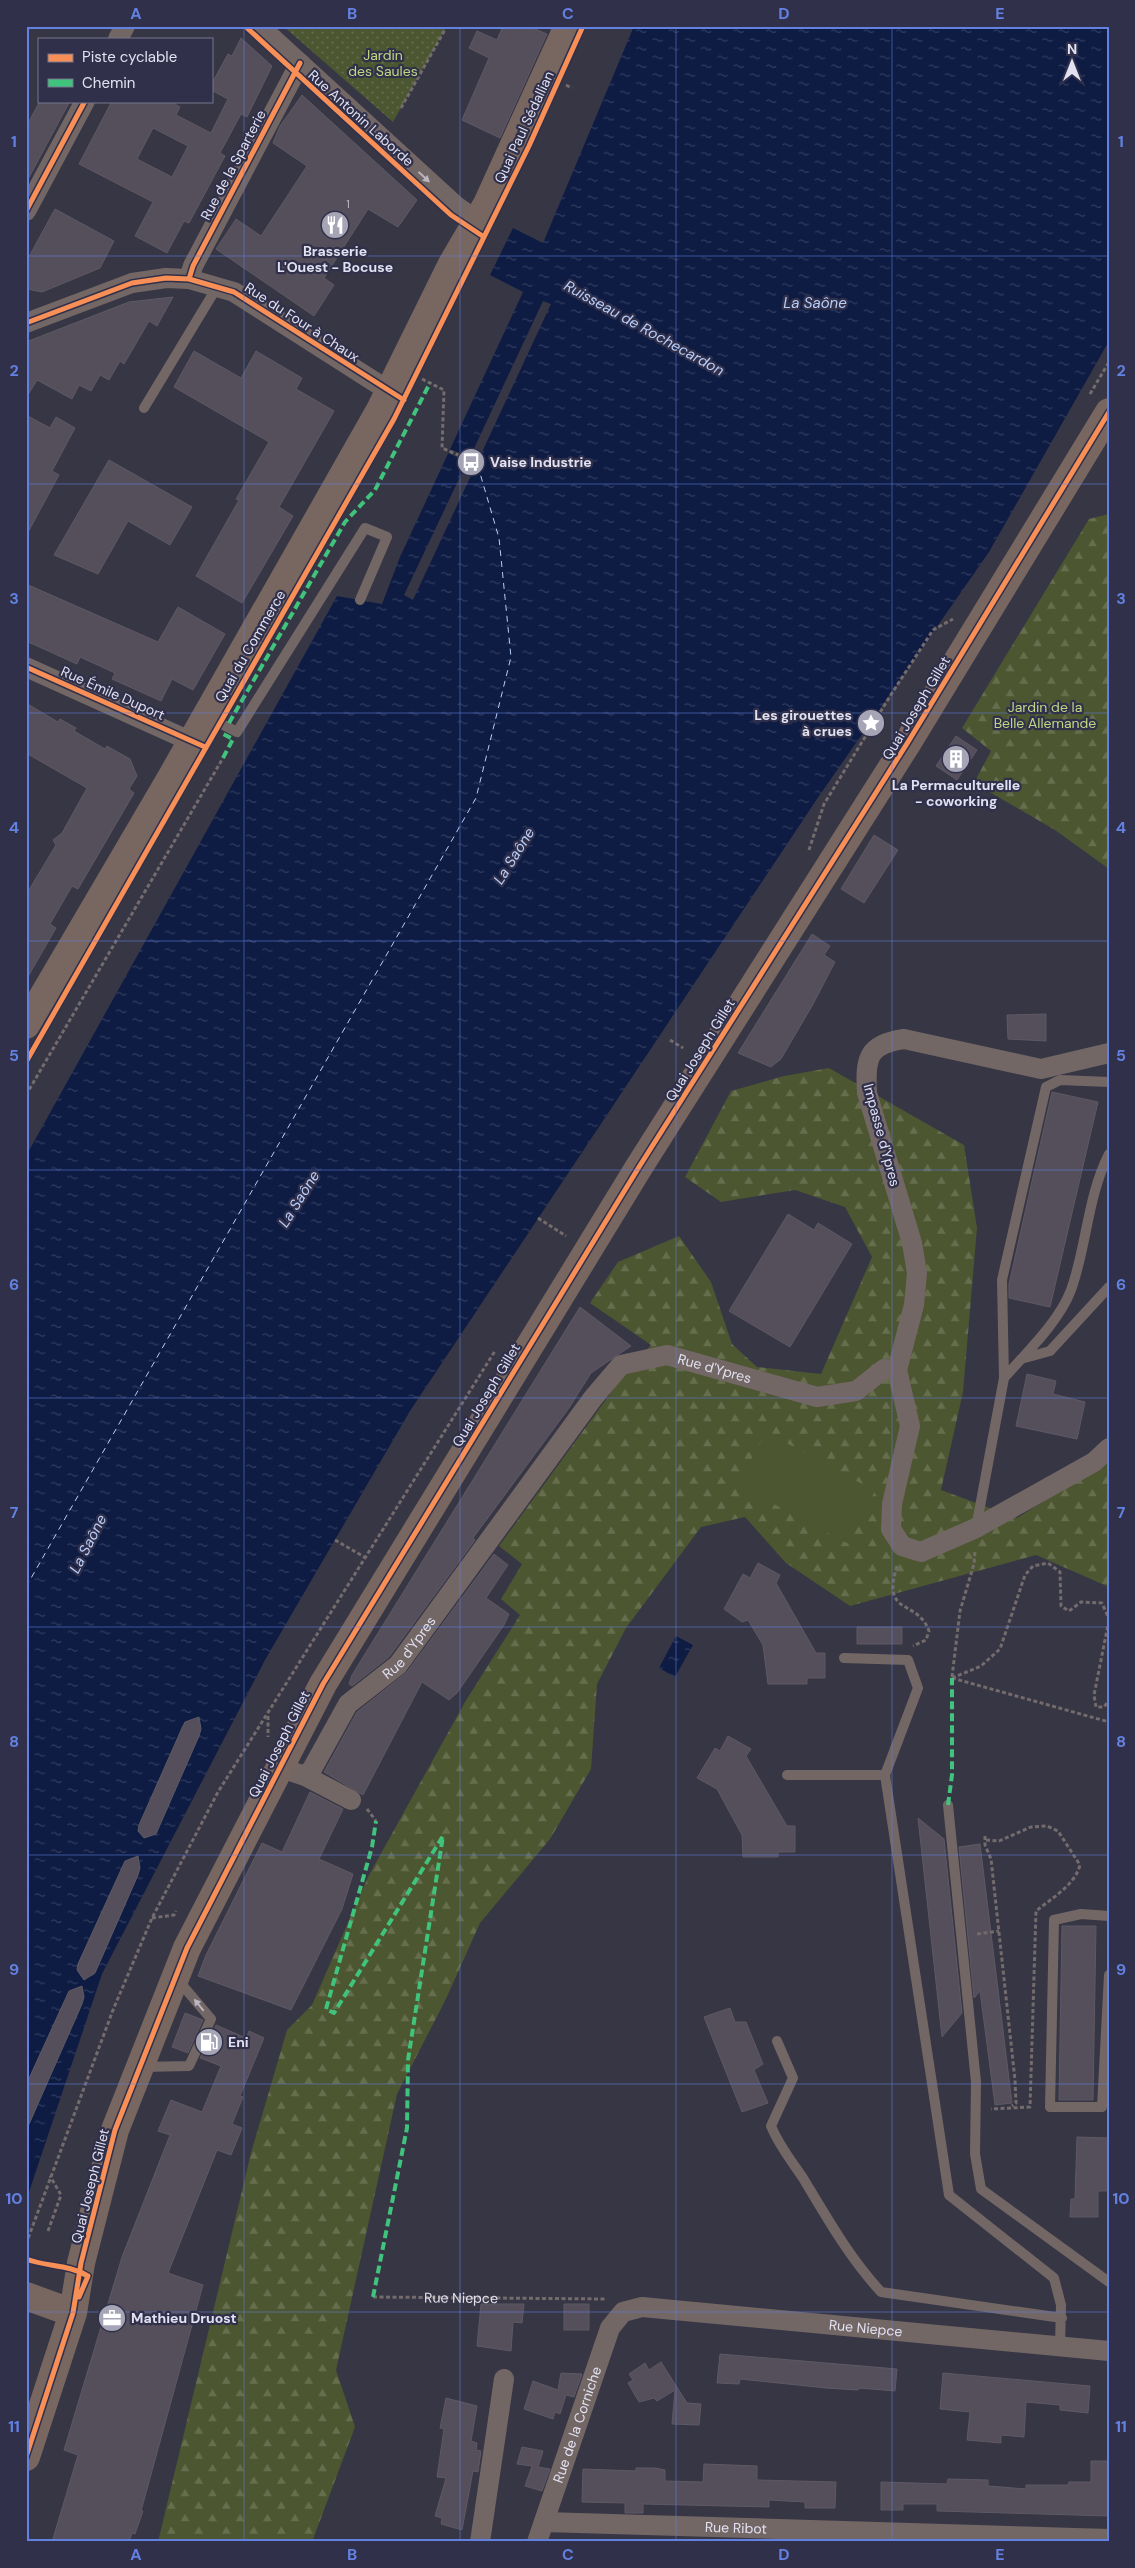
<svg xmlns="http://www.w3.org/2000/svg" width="1135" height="2568" font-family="'DM Sans',sans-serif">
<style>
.forest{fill:url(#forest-firs)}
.park{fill:url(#park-dots)}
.garden{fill:#4c5630}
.water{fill:url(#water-ripples)}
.pier{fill:#373645}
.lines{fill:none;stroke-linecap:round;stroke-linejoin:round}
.ferry{stroke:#b7cdfa;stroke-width:1;stroke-dasharray:6 5;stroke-linecap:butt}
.building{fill:#544f5b;stroke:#5e5964;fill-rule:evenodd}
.path{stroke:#736b6c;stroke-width:3;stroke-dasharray:4 2.5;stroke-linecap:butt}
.service{stroke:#736765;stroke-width:10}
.minor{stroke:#736765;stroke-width:20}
.primary{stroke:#786660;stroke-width:28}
.quiet{stroke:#40c37c;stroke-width:4;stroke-dasharray:8 4;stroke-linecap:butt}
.cycleway-casing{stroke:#31304b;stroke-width:8}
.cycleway{stroke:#f78f57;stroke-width:5}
.oneway{fill:#bab6c1}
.grid{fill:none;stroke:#6281e1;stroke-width:1;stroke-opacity:0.55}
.labels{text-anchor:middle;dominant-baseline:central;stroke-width:4.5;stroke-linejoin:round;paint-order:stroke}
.number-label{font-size:11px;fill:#bebccc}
.park-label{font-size:14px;fill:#c0d681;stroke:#31304b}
.street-label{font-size:14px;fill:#e1e1f2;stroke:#31304b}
.poi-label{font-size:14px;font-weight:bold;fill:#e1e1f2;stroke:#31304b;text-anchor:start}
.water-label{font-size:15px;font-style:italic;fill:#b7cdfa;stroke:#31304b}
.neatline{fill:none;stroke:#6281e1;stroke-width:2}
.grid-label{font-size:16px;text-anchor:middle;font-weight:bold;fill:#6281e1}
</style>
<defs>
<pattern id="forest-firs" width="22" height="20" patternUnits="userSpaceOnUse" patternTransform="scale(1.25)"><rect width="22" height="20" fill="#4c5630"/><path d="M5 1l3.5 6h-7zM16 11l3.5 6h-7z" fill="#666e4e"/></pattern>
<pattern id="park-dots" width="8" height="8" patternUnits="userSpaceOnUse" patternTransform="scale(1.25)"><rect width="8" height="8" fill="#4c5630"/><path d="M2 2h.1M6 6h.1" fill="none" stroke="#666e4e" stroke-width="1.8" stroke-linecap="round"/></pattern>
<pattern id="water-ripples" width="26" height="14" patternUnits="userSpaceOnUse" patternTransform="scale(1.25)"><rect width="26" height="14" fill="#0e1c44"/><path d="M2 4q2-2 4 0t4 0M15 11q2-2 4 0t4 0" fill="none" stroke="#313d5f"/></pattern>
</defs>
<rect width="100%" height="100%" fill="#373645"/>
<path class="forest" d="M1109,514V869L1055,830L974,783L991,751L962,728L1089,519Z
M829,1068L964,1145L977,1228L963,1392L941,1490L1017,1518L1109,1460V1587L1036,1555L850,1606L786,1563L745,1517L701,1527L626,1628L597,1684L591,1769L550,1839L480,1923L445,2001L397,2094L336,2370L355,2427L312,2542H158L251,2153L287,2030L312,2005L368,1877L465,1702L520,1615L501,1599L522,1564L499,1546L621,1379L651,1345L590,1303L618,1262L679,1236L711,1282L732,1344L757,1367L821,1374L872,1257L845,1207L795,1190L721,1202L685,1177L731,1091L784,1076Z"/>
<path class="park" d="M283,26H447L393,122Z"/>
<path class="garden" d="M766,1432L875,1491L847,1543L738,1485Z"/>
<path class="water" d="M634,26H1109V341L989,552L817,799L410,1411L265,1660L102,1974L26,2201V1156L337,596L382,604L400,557L523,292L490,275L513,228L543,243Z
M676,1636L693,1645L675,1677L659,1668Z"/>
<path class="pier" d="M543,301L551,304L413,600L404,595L467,462L446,452L447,448L470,457Z"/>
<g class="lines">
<path class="ferry" d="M26,1587L476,798L511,657L499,538L477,463"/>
</g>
<path class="building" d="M503,26H528L547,34L500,138L462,120L489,58L469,48L477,31L497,40Z
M241,38L272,66L247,117L241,114L220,153L225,156L189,223L184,221L167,253L135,236L153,202L79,164L112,101H170L180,107L176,115L211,133L228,99L211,90V85L228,54L232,56ZM153,128L188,146L172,177L137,159Z
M302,95L417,200L398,227L368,209L324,278L334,285L314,316L216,249L236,219L261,236L307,166L273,143L280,126Z
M40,101H70L26,183V127Z
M55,209L114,241L100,268L42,292L32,290L26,288V262Z
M173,297L157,326L149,321L124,364L120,361L109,380L100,375L91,391L79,385L72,399L37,380L26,398V342L129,302Z
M194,351L241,378L256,351L302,378L296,389L334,411L279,507L293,516L242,603L196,576L239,500L236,499L269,442L174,387Z
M26,415L50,428L56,417L75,428L52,471L59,475L26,536Z
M109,460L192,507L170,545L128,521L98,574L54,555Z
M26,584L158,642L178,607L225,634L193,690L172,679L161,701L112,679L115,673L80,657L77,664L26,641Z
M26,703L58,722L60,719L76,728L74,731L105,749L107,746L130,759L137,776L129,789L134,793L78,889L72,886L50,924L56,928L26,980V895L56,845L53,840L62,833L87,788L26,753Z
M956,736L977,750L957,780L936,766Z
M874,835L898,850L864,903L841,889Z
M812,934L830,946L824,955L835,962L812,1006L781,1059L771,1067L738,1053Z
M1046,1014V1041L1008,1039L1007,1015Z
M1052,1092L1098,1102L1050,1307L1009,1298V1284Z
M788,1214L814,1230L818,1223L852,1244L790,1347L729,1311Z
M580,1307L631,1346L591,1373L569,1408L473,1538L475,1540L389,1657L352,1686L349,1684L352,1675Z
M1027,1374L1056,1381L1053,1394L1085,1402L1077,1439L1016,1426Z
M494,1554L508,1565L486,1598L509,1614L504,1625L457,1693L449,1700L422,1682L363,1795L324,1772L357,1712L407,1672Z
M758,1563L780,1575L776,1583L816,1653H825V1678H807V1684H768L763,1645L748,1620L742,1622L724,1609L743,1574L750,1578Z
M857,1627H902V1644H857Z
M199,1717L201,1729L199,1736L156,1834L144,1838L138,1831L139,1825L182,1728L185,1722Z
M728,1736L751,1749L746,1756L787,1826H795V1852H778V1857H743L742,1835L717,1789L697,1778L715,1748L720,1751Z
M310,1792L343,1809L319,1859L353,1874L342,1909L291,2010L198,1976L206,1955L262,1843L282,1852Z
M918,1818L944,1839L962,2013L942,2037Z
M980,1844L1012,2103L995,2105L980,1991L974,1998L959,1847Z
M138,1856L140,1868L138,1875L95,1973L84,1980L77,1970L78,1964L125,1861Z
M1062,1926H1096L1093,2100H1059Z
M82,1986L84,1997L82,2004L26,2131V2085L69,1991Z
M730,2008L735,2022H746L763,2064L754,2070L768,2103L742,2112L704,2017Z
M185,2013L203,2020L188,2053L172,2047Z
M216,2025L246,2038L249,2031L264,2038L240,2096L243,2097L232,2124L242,2128L231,2155L217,2150L168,2273L203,2285L141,2511H143L135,2534L132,2533L129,2542H52L78,2455L64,2450L122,2257L170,2135L158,2131L171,2100L202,2112L221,2066L200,2058Z
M1077,2137L1109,2138L1108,2191H1098V2217H1070L1071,2199H1075Z
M481,2304H524L522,2323L513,2322L511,2351L477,2346Z
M564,2304H589V2330H564Z
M720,2354L897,2369L895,2391L859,2388L858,2390L826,2388L740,2379L739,2384L717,2383Z
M661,2362L687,2403L701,2404L699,2425L672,2424L675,2390L657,2401L654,2398L639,2402L628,2383L633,2380L629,2374L645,2363L649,2370Z
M561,2373L582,2374L574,2397L566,2395L560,2414L555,2412L553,2419L524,2409L533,2381L558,2390Z
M943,2373L1090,2386L1088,2413L1060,2410V2405L1026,2402L1024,2437L1001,2435V2443L967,2440L970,2412L940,2409Z
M446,2398L477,2406L471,2441L477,2443L476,2450L481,2451L478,2472L473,2471L462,2530L441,2524L442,2518L435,2516L446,2478L437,2477L444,2429L440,2428Z
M522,2447L543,2451L538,2467L550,2469L542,2491L525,2486L532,2466L517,2464Z
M1091,2461H1109V2516L937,2511V2504H903V2510H881V2482L947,2484L948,2479L988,2480V2486L1026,2489V2485H1068L1069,2482H1091Z
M704,2464L757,2466V2480L836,2482L835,2508H805V2502L769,2500V2507L643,2504V2513H625V2503L582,2502L583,2469L636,2471V2468H655L665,2470V2481L703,2482Z"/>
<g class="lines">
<g class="path">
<path d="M566,85L572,88"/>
<path d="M401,108L447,26"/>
<path d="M422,379L444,390L442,448L477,463"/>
<path d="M1090,394L1109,362"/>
<path d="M809,850L824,804L892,693L933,630L953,619"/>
<path d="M670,1040L683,1048"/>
<path d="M26,1095L223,758"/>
<path d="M538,1218L566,1236"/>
<path d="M335,1540L366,1558"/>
<path d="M897,1566C881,1617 917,1598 929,1631L926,1640L913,1646"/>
<path d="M1109,1620L1094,1695L1096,1707H1104L1109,1700"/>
<path d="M952,1677L960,1611L974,1564L975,1551"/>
<path d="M952,1678L981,1666L1000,1649L1025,1575L1033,1566L1048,1563L1060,1572L1061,1606L1069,1611L1081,1602L1102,1603L1109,1619"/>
<path d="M952,1678L1109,1722"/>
<path d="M268,1716V1737"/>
<path d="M367,1809L376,1821"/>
<path d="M985,1836V1845L991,1859L1015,2080L1016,2103L1012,2106"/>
<path d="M986,1840L999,1841L1031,1827L1047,1826L1058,1831L1080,1865C1075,1885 1052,1898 1036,1911L1030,2107L991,2109"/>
<path d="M152,1918L174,1915L176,1911"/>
<path d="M977,1934L999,1931"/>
<path d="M48,2231L61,2195L50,2176"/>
<path d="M26,2244L113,2010L152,1918L218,1792L495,1351"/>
<path d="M26,2259L40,2264"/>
<path id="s1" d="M373,2297L607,2299"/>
</g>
<path class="service" d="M144,408L217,287
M206,716L237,732L365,528L387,537L360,600
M1021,1359L1050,1351L1109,1287
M1004,1378C1026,1353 1059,1322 1071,1290C1087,1246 1087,1197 1109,1154
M976,1528L1004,1378L1002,1280L1046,1087L1060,1080L1109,1082
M844,1658L908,1660L918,1688L885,1775L949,2195L1054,2278L1061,2305L1060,2346
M787,1775H885
M948,1805L976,2082L975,2154L981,2189L1109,2282
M1109,1916L1081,1914L1054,1920L1050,2107H1102L1109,1975
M777,2041L793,2078L771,2126C779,2146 791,2160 803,2178C827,2218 849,2257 881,2292L1062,2318
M141,2067L189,2066L211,2019L178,1980"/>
<g class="minor">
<path d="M259,26L456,206L477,221"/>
<path d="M118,39L125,26"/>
<path d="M26,211L85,101"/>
<path d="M189,279L193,266L300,63"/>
<path d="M26,323L132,283L166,278L189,279L234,292L389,391"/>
<path d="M26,667L190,741"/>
<path d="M897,1370L914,1305L917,1273L912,1243L867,1093C865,1059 867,1044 904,1039L1041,1069L1109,1053"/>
<path d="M293,1772L305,1776L351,1800"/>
<path id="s2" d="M305,1776L312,1769L348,1704L398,1665L593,1398L621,1365L667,1355L817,1397L856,1391L884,1369L897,1370L910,1426L892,1504L891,1529L902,1546L921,1552L976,1528L1094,1462L1109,1448"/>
<path id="s3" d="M544,2522L1109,2539"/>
<path d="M480,2542L504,2379"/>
<path id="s4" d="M537,2542L610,2328L623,2312L642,2307L1109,2351"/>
</g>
<path class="primary" d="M26,1025L172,776L380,410L452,264L487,204L568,26
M26,2296L73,2313
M26,2457L73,2313L81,2263L115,2130L187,1948L323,1684L639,1167L908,742L1109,412"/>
<path class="quiet" d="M229,723L345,522L375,490L430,383
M223,758L233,739L223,734L224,732
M948,1805L952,1775V1678
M373,2297L407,2128L408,2060L443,1836L334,2013L326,2009L372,1847L376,1821"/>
<defs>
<path id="cycleway" d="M245,26L451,215L484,237
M26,211L85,101
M189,279L193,266L300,63
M26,323L132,283L166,278L189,279L234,292L404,400
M26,667L205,747
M26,1062L394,419L529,146L583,26
M26,2259C47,2267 68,2264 88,2276L79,2297
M26,2457L73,2313L81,2263L115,2130L187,1948L323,1684L639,1167L908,742L1109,412"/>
</defs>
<use href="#cycleway" class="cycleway-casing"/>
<use href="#cycleway" class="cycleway"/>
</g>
<defs><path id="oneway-solid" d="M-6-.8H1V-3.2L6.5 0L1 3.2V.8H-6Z" transform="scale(1.25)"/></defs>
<g class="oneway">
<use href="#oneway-solid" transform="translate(424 177) rotate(43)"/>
<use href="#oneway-solid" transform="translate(199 2005) rotate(-129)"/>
</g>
<path class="grid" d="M244,26V2542M460,26V2542M676,26V2542M892,26V2542M26,256H1109M26,484H1109M26,713H1109M26,941H1109M26,1170H1109M26,1398H1109M26,1627H1109M26,1855H1109M26,2084H1109M26,2312H1109"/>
<defs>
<symbol id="restaurant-disc" viewBox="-11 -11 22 22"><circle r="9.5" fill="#a6a5b5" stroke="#31304b"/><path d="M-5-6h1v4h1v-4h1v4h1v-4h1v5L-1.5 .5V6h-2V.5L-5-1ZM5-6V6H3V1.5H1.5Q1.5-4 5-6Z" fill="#fff"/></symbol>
<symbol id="bus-disc" viewBox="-11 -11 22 22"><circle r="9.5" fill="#a6a5b5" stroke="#31304b"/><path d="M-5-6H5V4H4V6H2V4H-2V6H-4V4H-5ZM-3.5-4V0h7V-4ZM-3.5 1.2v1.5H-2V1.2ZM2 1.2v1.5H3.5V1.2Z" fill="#fff"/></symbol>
<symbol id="sight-disc" viewBox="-11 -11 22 22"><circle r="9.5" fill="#a6a5b5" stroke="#31304b"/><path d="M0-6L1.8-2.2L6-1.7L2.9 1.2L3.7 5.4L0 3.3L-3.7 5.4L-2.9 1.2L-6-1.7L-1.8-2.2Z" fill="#fff"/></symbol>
<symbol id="building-disc" viewBox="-11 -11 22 22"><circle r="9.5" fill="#a6a5b5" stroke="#31304b"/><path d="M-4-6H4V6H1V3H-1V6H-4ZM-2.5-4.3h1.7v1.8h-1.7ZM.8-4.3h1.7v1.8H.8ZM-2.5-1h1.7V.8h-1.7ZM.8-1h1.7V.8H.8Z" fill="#fff"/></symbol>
<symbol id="fuel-disc" viewBox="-11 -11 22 22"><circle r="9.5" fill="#a6a5b5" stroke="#31304b"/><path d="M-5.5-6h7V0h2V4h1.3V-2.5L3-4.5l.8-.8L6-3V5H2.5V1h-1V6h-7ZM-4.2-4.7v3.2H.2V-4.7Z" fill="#fff"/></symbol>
<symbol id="office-disc" viewBox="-11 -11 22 22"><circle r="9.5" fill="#a6a5b5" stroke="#31304b"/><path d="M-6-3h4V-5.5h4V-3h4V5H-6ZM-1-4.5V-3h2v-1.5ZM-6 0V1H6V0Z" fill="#fff"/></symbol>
</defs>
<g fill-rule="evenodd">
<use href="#restaurant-disc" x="319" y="209" width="32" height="32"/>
<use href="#bus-disc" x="455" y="446" width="32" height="32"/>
<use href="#sight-disc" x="855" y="707" width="32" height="32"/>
<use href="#building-disc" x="940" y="743" width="32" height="32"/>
<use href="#fuel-disc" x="193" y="2026" width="32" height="32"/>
<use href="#office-disc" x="96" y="2302" width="32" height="32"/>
</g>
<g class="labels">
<g class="number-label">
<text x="348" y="204">1</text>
</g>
<g class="park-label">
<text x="383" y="55">Jardin<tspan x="383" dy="16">des Saules</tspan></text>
<text x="1045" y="707">Jardin de la<tspan x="1045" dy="16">Belle Allemande</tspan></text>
</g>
<g class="street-label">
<text transform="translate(361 118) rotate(42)">Rue Antonin Laborde</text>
<text transform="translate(524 127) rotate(-65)">Quai Paul Sédallian</text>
<text transform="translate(233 165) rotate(-62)">Rue de la Sparterie</text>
<text transform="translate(302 322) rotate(33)">Rue du Four à Chaux</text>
<text transform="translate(250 646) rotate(-60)">Quai du Commerce</text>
<text transform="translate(113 693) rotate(24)">Rue Émile Duport</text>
<text transform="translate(916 708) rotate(-59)">Quai Joseph Gillet</text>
<text transform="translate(700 1050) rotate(-58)">Quai Joseph Gillet</text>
<text transform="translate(882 1135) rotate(75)">Impasse d'Ypres</text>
<text stroke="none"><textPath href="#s2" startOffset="618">Rue d'Ypres</textPath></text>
<text transform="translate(486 1395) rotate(-59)">Quai Joseph Gillet</text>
<text stroke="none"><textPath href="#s2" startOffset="168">Rue d'Ypres</textPath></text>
<text transform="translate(279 1744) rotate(-63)">Quai Joseph Gillet</text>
<text transform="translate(90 2186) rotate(-76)">Quai Joseph Gillet</text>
<text stroke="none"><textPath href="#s1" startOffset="88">Rue Niepce</textPath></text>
<text stroke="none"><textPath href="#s4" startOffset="491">Rue Niepce</textPath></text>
<text stroke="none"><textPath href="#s4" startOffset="124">Rue de la Corniche</textPath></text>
<text stroke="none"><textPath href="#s3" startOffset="192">Rue Ribot</textPath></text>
</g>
<g class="poi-label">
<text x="335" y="251" text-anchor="middle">Brasserie<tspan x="335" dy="16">L'Ouest - Bocuse</tspan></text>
<text x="490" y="462">Vaise Industrie</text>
<text x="852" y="715" text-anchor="end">Les girouettes<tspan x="852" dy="16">à crues</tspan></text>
<text x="956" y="785" text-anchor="middle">La Permaculturelle<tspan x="956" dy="16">- coworking</tspan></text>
<text x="228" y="2042">Eni</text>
<text x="131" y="2318">Mathieu Druost</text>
</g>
<g class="water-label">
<text x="815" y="303">La Saône</text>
<text transform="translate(644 328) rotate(29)">Ruisseau de Rochecardon</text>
<text transform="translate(514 856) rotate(-58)">La Saône</text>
<text transform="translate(299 1199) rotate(-58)">La Saône</text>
<text transform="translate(88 1544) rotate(-63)">La Saône</text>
</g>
</g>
<rect width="1135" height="2568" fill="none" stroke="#31304b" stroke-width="55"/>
<rect x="38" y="38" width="175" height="65" fill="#31304b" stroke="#77778e"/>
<rect x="48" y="54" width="25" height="8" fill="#f78f57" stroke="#77778e"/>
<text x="82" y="62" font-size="15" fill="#e1e1f2">Piste cyclable</text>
<rect x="48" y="79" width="25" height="8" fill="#40c37c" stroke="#77778e"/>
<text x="82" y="88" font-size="15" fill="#e1e1f2">Chemin</text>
<g transform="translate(1072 62)" stroke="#31304b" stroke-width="4" paint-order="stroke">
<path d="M0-4L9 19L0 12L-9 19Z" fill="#e1e1f2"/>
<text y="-8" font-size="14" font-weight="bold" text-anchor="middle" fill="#e1e1f2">N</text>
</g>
<rect x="28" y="28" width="1080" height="2512" class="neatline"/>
<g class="grid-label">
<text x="136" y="19">A</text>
<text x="352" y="19">B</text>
<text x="568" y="19">C</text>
<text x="784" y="19">D</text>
<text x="1000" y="19">E</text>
<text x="14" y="147">1</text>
<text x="1121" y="147">1</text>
<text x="14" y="376">2</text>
<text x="1121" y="376">2</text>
<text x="14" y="604">3</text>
<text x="1121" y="604">3</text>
<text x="14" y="833">4</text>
<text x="1121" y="833">4</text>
<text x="14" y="1061">5</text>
<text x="1121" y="1061">5</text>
<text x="14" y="1290">6</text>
<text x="1121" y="1290">6</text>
<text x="14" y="1518">7</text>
<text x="1121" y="1518">7</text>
<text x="14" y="1747">8</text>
<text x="1121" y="1747">8</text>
<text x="14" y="1975">9</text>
<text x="1121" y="1975">9</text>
<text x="14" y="2204">10</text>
<text x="1121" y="2204">10</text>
<text x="14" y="2432">11</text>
<text x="1121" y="2432">11</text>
<text x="136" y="2560">A</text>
<text x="352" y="2560">B</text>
<text x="568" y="2560">C</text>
<text x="784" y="2560">D</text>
<text x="1000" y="2560">E</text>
</g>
</svg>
